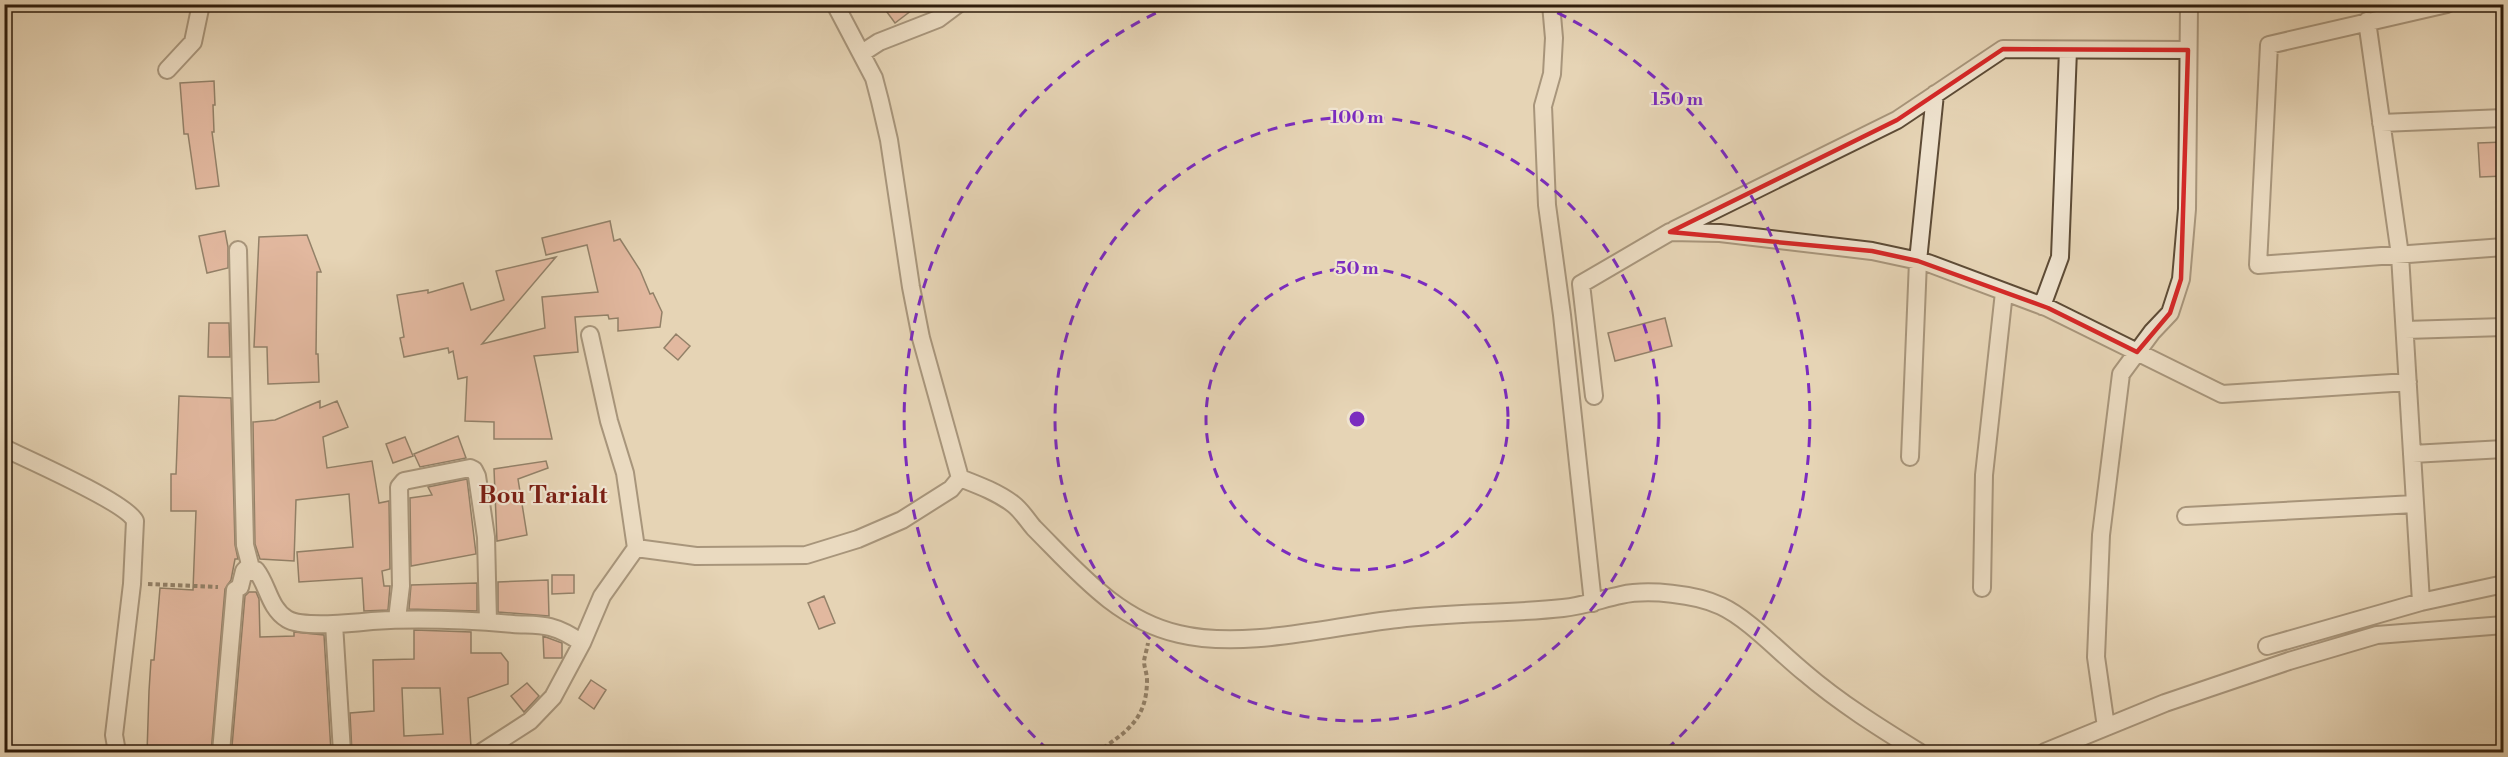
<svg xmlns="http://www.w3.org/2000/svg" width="2508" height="757" font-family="'Libre Bodoni',serif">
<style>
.building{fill:#dd9885;stroke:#2f1d0c;stroke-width:1.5;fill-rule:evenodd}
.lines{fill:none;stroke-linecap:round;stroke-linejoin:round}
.minor-casing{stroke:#5d4b36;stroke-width:20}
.path{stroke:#2f1d0c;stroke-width:4;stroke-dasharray:4.5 3;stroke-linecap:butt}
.minor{stroke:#efe3cf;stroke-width:16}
.marked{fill:none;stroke:#d62828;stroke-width:4.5;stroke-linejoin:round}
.ring{fill:none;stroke:#7b2cbf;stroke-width:3;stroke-dasharray:10 8}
.labels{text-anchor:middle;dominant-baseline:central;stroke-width:4.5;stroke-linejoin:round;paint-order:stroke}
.quarter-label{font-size:24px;font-weight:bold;fill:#7a1f14;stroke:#efe3cf}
.centre{fill:#7b2cbf;stroke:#efe3cf;stroke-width:3}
.ring-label{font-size:18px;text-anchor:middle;font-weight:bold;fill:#7b2cbf;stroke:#efe3cf;stroke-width:4.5;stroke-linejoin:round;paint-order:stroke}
</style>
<rect width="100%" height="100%" fill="#e6d4b5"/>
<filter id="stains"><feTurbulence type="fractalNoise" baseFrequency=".00333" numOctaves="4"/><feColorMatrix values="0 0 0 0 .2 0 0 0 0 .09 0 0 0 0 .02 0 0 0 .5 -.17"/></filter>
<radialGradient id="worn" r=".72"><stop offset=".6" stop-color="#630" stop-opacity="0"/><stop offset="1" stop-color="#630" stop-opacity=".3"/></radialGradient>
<path class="building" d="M881,4H920L895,23Z
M214,81L215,105H213L214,132H212L219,186L196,189L188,134H184L180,83Z
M2504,142V176L2480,177L2478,143Z
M610,221L614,241L620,239L640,270L650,294L653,293L662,312L660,327L618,331V318L609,319L608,315L575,317L578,352L534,356L552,439H494V422L465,421L467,377L458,379L453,351L449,353L448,348L404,357L400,338L404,337L397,295L428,290V293L463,283L471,310L504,300L496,271L556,257L482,344L545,328L542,297L598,292L587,245L546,255L542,238Z
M225,231L228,247V268L207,273L199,236Z
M307,235L321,272H317L316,354H318L319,382L268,384L267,347H254L259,237Z
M1665,318L1672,346L1615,361L1608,333Z
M209,323H229L230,357H208Z
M676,334L690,346L678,360L664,348Z
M179,396L231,398L235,545L238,559H235L231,580L225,589L211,753H147L149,691L151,660H154L160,588L193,590L196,511H171V474H176Z
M320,401V408L337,401L348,427L323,437L327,468L372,461L379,503L389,501L390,569L382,571L384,586H390L388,610L364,611L362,578L299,582L297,552L353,547L349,494L296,500L294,561L260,559L255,544L253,422L275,420Z
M458,436L466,458L420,467L414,454Z
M405,437L413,456L393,463L386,444Z
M546,461L548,468L518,479L527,535L497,541L494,469Z
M467,479L476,554L411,566L410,498L432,495L428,487Z
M552,575H574V593L552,594Z
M548,580L549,616L498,612V582Z
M477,583V611L409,609L411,585Z
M249,592H256L259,599L260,637L294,636V632L324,635L331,752L257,753L258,747L232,746L245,596Z
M824,596L835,623L819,629L808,603Z
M414,630L471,632V653H501L508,662V684L468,698L471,747L443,749V753H352L350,713L374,711L373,660L414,659ZM402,688H440L443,734L404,736Z
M543,636L562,643V658H544Z
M591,680L606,690L594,709L579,698Z
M527,683L539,696L524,712L511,696Z"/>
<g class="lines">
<defs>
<path id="minor" d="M1551,4L1554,38L1552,74L1543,106L1547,205L1562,315L1593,603
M2447,4L2269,45L2258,265L2504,247
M2367,21L2400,255L2421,602
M862,53L879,42L938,19L958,4
M167,70L193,42L201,4
M2381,123L2504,118
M1674,230L1897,120L2003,49L2188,50
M238,250L245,545L252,572L256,570C268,585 269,608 287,619C301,628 354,623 372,621C419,618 467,620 513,624C525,625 538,624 550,627C562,630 572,636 582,643
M2042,306L2060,257L2068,50
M2405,330L2504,327
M1594,396L1581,284L1670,232L1720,233L1872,251L1928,263L2048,308L2222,394L2408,382
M4,448C27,459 127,503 135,521L132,584L114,735L117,752
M2412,454L2504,449
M1910,457L1918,261L1935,94
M960,478C978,485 997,492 1013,504C1022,511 1027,520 1034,528C1077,571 1117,620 1179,634C1245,650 1331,626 1398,619C1453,612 1508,614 1563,608C1583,606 1602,599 1621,595C1648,589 1696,594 1721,606C1749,619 1780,653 1805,673C1840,703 1880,728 1919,752
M2186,516L2415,504
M636,548L696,556L806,555L858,539L902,520L951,489L960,478L921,338L911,287L889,140L880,101L874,78L835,4
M1982,588L1984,475L2004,292
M397,619L401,586L399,487L404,481L470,468L474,470L477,476L486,537L488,622
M334,624L342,752
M2267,646L2421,602L2504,584
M2106,727L2096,657L2101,535L2121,374L2152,332L2170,313L2181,279L2187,209L2189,6
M221,752L235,590L240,587L244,571L249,566L252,572
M482,752L530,721L553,697L582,643L602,596L636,548L625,473L609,421L590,335
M2045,752L2165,703L2289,661L2377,635L2504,625"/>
</defs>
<use href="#minor" class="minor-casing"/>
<path class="path" d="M148,584L218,587
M1097,752C1127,732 1147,719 1147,680C1147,673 1144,667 1144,661C1145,655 1147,649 1148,643"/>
<use href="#minor" class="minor"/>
</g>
<path d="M0 0H2508V757H0ZM2003,49L2188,50L2181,279L2170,313L2137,352L2048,308L1918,261L1872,251L1670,232L1897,120Z" fill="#e6d4b5" fill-opacity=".55" fill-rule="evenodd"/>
<path class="marked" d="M2003,49L2188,50L2181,279L2170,313L2137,352L2048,308L1918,261L1872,251L1670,232L1897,120Z"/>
<g class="ring">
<circle cx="1357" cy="419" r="151"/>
<circle cx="1357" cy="419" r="302"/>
<path d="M1048 750A453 453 0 0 1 1173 5M1541 5A453 453 0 0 1 1666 750"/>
</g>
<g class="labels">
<g class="quarter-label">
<text x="543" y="496">Bou Tarialt</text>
</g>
</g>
<circle cx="1357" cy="419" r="9" class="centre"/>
<g class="ring-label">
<text x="1677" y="105">150 m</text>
<text x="1357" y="123">100 m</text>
<text x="1357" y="274">50 m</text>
</g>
<rect width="2508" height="757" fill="none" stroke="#e6d4b5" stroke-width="24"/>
<rect x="6" y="6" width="2496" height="745" fill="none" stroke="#2f1d0c" stroke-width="3"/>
<rect x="12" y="12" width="2484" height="733" fill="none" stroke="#2f1d0c" stroke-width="1.5"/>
<rect width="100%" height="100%" filter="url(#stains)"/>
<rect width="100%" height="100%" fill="url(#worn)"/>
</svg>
